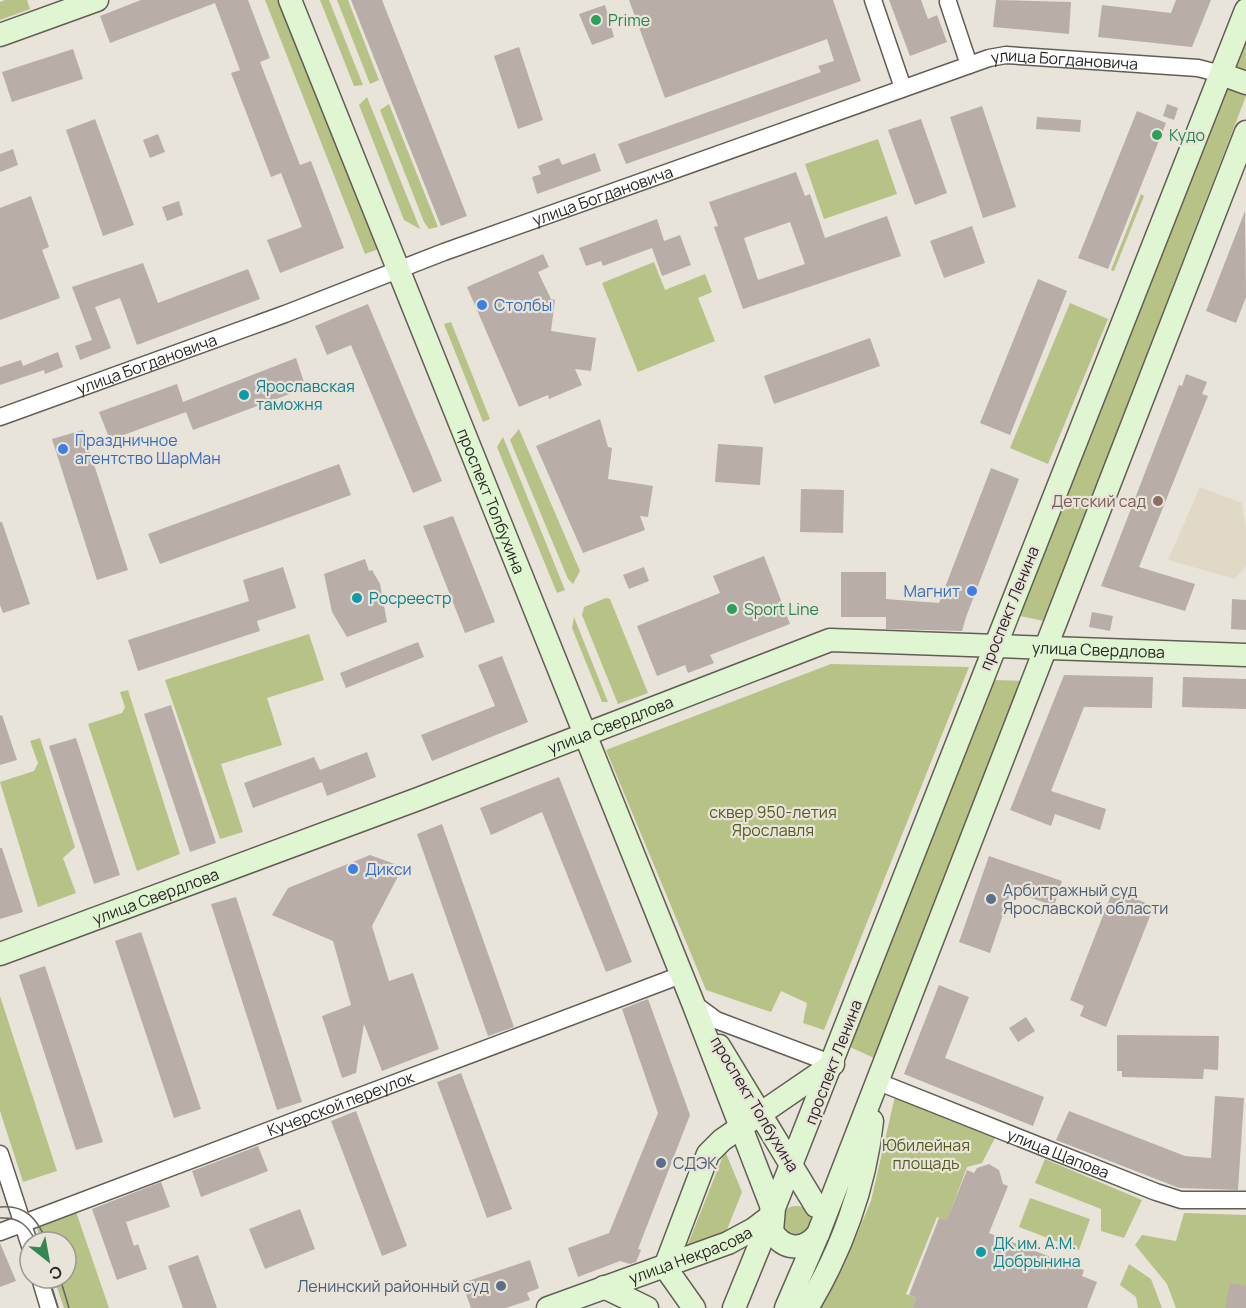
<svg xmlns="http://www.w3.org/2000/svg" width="1246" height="1308" font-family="Manrope,sans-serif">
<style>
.built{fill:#e1d9c7}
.green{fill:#b7c286}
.building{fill:#b8ada7;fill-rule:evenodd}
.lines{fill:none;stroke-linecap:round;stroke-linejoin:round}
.street-casing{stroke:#625e55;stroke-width:19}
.secondary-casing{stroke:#625e55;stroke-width:25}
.street{stroke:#fff;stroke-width:16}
.secondary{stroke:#e0f6d3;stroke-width:22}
.tram{stroke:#67645e;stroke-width:1.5}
.leisure-dot{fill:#2e9e5b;stroke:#e9e4d9;stroke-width:2}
.shop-dot{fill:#3f7fe0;stroke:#e9e4d9;stroke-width:2}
.culture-dot{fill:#0f9aa8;stroke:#e9e4d9;stroke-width:2}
.education-dot{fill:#8d6e63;stroke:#e9e4d9;stroke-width:2}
.service-dot{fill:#5c6f8a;stroke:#e9e4d9;stroke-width:2}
.labels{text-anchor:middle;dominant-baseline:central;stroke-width:4.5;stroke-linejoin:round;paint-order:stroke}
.leisure-label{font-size:16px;fill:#27864d;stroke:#e9e4d9;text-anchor:start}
.street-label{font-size:16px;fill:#2a2824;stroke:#e9e4d9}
.shop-label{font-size:16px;fill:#366cbe;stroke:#e9e4d9;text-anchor:start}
.culture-label{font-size:16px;fill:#0d838f;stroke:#e9e4d9;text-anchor:start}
.education-label{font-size:16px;fill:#785e54;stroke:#e9e4d9;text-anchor:end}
.park-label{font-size:16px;fill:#545c1e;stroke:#e9e4d9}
.service-label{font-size:16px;fill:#4e5e75;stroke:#e9e4d9;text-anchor:start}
</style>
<rect width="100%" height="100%" fill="#e9e4d9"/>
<path class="built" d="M1200,487L1242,503L1246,527V566L1235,579L1168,560Z"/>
<path class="green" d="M5,0H27L30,9L0,20V2Z
M265,0H282L379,249L365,254Z
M320,0H329L363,85L354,86Z
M337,0H348L379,80L370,84Z
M1246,41V71L1235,67Z
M1230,83L1246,91V96L1044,621L1020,616Z
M367,97L420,229L404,220L359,105Z
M389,104L438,227L429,229L424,222L380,110Z
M878,139L897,194L824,219L805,164Z
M1141,194L1144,196L1114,271L1111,270Z
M654,262L665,290L705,274L712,292L698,298L715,341L638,372L602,283Z
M1070,303L1108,319L1048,464L1010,448Z
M451,322L490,419L483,422L444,324Z
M519,429L580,571L573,584L568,579L510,440Z
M503,437L565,590L557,593L497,447Z
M606,598L610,599L648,693L618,704L582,615L584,607Z
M574,617L608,702H602L572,628Z
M309,634L324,680L267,698L282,745L221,764L243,832L220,839L165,680Z
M831,664L969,667L824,1030L803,1023L807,1003L781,991L771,1012L706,990L606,750Z
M994,680L1024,681L874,1058L850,1047Z
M128,690L180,854L137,871L88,724L122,713L125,707L120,692Z
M40,738L75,847L63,858L76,893L38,907L0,782L34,771L38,763L30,741Z
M0,996L57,1171L23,1182L0,1111Z
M895,1096L997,1134L982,1163L967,1167L947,1221L937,1217L906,1294L916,1298L912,1308H818L842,1270L871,1201Z
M725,1151L742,1192L726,1232L686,1249Z
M1045,1159L1142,1200L1124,1238L1101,1231V1209L1035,1183Z
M1030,1198L1090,1219L1079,1250L1019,1227Z
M73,1203L109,1308H64L54,1278H66V1242H42L33,1217Z
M781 1221a15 15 0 1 1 30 0a15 15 0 1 1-30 0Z
M1184,1213L1246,1215V1308H1176L1167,1284L1135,1245L1142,1235L1176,1241Z
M1129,1264L1151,1279L1162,1308H1138L1136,1297L1120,1285Z"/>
<path class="building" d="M141,0H248L270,58L260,62L300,165L311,161L344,248L280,273L267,240L302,227L281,173L271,177L231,73L240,70L215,3L110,43L100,16Z
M351,0H382L467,216L441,226Z
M629,0H833L861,81L626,164L618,144L821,72L818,66L834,61L827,39L665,98Z
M889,0H921L928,19L937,15L947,42L910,56Z
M996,0L1071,2L1069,34L993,27Z
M1176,0H1211L1192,47L1098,37L1102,5L1171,13Z
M605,5L614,37L592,45L579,14Z
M519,47L543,120L518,129L494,56Z
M73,49L83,79L12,102L2,72Z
M1167,104L1178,108L1174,120L1163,116Z
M982,106L1016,207L983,218L950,117Z
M1137,111L1166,123L1108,269L1078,258Z
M1037,117L1081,120L1080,132L1036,129Z
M95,119L134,225L103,236L66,130Z
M921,119L947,193L915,205L888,130Z
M158,134L165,152L150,158L143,140Z
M13,149L18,165L0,172V154Z
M595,153L601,171L537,194L532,177L541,174L538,166L559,158L562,165Z
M796,172L805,196L810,194L825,238L887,216L901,256L743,309L714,227L718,226L709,202ZM790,222L805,264L758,280L744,238Z
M31,196L49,247L42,250L60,298L0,320V208Z
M179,201L183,215L167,221L162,207Z
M1245,211L1246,297L1236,323L1206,311Z
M657,219L664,241L680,235L691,265L662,276L652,248L603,266L601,261L586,266L579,248Z
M972,226L985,263L944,278L930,241Z
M543,254L549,267L538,272L551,299L555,300L551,331L596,338L591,371L575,369L582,385L549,399L548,395L519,407L467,287Z
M143,263L158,303L248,269L260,299L137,345L120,298L95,307L111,348L80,360L75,346L92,340L72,287Z
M1038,279L1067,291L1010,435L980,423Z
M368,304L442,481L413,493L351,345L327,355L315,326Z
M870,338L880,366L774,404L764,376Z
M58,352L63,367L45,374L44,370L0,385V367L21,360L23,366Z
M296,358L306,388L193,430L186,412L110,440L99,412L177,384L183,402Z
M1186,374L1207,382L1202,394L1208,396L1139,567L1195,584L1185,611L1101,586L1179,385L1182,386Z
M600,419L608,447L612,448L608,479L653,486L648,517L640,516L645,530L583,553L536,446Z
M83,430L128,570L97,580L52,439Z
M718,444L763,447L760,485L715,482Z
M339,464L351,495L160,564L148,534Z
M991,468L1019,479L966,617L962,631L886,629V617H841V572H886V599L939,603Z
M801,489L844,490L843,533L800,532Z
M453,516L495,622L465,633L423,526Z
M0,522H2L30,604L3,613L0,605Z
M764,556L790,624L710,655L714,663L688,673L685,665L657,676L637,626L720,593L713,576Z
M365,559L369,571L372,570L380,584L387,622L347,637L332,612L324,574Z
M283,567L296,608L257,621L260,631L138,671L128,640L249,601L243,580Z
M644,567L649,581L629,589L623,575Z
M1232,599L1246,600V630L1231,629Z
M1092,612L1113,616L1110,631L1089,627Z
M418,642L424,657L346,688L340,673Z
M502,656L528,722L432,761L421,735L495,706L478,665Z
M1064,675L1153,677L1152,708L1084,707L1051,791L1106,809L1100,830L1055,814L1051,826L1010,810Z
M1183,677L1246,679V709L1182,707Z
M171,705L216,843L190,852L144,714Z
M2,715L17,760L0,765V716Z
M76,738L120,875L94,884L49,746Z
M367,752L376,777L327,796L322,782L253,808L244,783L314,757L320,770Z
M559,777L632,962L606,972L542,812L491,835L480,808Z
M442,824L514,1027L488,1036L417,834Z
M0,848H2L23,912L0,919Z
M370,855L403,867L372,926L389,981L413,973L439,1049L382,1071L364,1024L356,1073L342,1078L322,1016L351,1005L333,941L272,915L288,888Z
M989,856L1062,881L1054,906L1011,891L990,953L959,942Z
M1113,890L1154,906L1106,1027L1080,1016L1084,1006L1070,1000Z
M236,897L302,1102L277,1110L211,904Z
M141,932L201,1109L174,1118L115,941Z
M45,966L103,1142L76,1150L19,975Z
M939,985L969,997L945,1058L1044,1097L1033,1126L904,1074Z
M648,999L690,1115L638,1249L641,1250L636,1262L630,1264L620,1261L578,1277L568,1248L609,1233L658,1113L622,1009Z
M1026,1017L1035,1031L1018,1042L1009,1028Z
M1117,1035L1219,1036L1218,1070L1204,1069L1203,1079L1122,1077V1071H1117Z
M461,1073L512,1209L487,1218L437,1082Z
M1215,1096L1244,1098L1238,1190L1179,1188L1056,1140L1069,1111L1185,1156L1211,1158Z
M356,1111L407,1246L382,1256L331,1121Z
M258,1146L268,1171L201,1197L192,1171Z
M989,1164L999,1170L1003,1184L1008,1186L989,1233L1084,1270L1082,1276L1097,1282L1087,1308H912L916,1298L909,1295L939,1218L947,1220L967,1170L974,1173L977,1168Z
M161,1182L170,1207L126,1222L134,1246L138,1244L147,1269L117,1280L92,1209Z
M300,1209L315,1249L265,1269L249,1229Z
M0,1243L16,1281L0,1287Z
M198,1255L217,1308H183L168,1266Z
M530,1260L539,1288L527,1293L530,1300L506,1308H471L462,1283Z
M1230,1283L1246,1286V1308H1225Z"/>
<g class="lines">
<defs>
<g id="street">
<path d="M873,0L903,88"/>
<path d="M948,2L969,65"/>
<path id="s1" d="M0,417L285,314L444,252L989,58L1006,55L1198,68L1221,74"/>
<path d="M693,1003L716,1020L833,1064"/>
<path id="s2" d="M876,1081L1156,1192L1181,1200H1246"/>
<path d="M0,1154L30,1246"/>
<path id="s3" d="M0,1232L681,975"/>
<path d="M40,1278L49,1308"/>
</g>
<g id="secondary">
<path id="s4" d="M290,0L693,1003L771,1205L772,1215L734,1308"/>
<path d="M1246,10L774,1208L772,1231C783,1250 804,1252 818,1234L1246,132"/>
<path d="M0,35L97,0"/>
<path d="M1221,74L1246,83"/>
<path id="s5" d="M0,954L418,799L830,640L1246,655"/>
<path d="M719,1046L816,1206"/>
<path d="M604,1287L647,1308"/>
<path id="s6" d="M548,1308L728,1243L754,1229L771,1216"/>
<path d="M694,1308L665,1267L708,1154L722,1140L833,1064"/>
<path d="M786,1308L818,1234"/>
<path d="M807,1308C841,1252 865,1187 872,1121"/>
</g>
</defs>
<use href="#street" class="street-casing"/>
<use href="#secondary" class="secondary-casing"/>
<use href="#street" class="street"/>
<use href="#secondary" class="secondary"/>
<path class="tram" d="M0,1207C26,1204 38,1220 47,1242
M0,1218C19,1217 28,1225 36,1242
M48,1278L58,1308
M60,1278L69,1308"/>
</g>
<g class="leisure-dot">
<circle cx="596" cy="20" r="6"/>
<circle cx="1157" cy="135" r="6"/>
<circle cx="732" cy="609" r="6"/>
</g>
<g class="shop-dot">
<circle cx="482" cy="305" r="6"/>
<circle cx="63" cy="449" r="6"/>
<circle cx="972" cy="591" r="6"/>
<circle cx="353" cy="869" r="6"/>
</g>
<g class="culture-dot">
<circle cx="244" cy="395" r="6"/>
<circle cx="357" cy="598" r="6"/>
<circle cx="981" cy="1252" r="6"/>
</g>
<circle class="education-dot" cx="1158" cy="501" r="6"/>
<g class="service-dot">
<circle cx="991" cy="899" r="6"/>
<circle cx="661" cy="1163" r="6"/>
<circle cx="501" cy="1286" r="6"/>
</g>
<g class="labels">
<g class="leisure-label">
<text x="608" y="20">Prime</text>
<text x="1169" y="135">Кудо</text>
<text x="744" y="609">Sport Line</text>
</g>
<g class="street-label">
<text stroke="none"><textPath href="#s1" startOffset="1128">улица Богдановича</textPath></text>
<text stroke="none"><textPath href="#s1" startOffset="642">улица Богдановича</textPath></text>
<text stroke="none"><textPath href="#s1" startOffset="156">улица Богдановича</textPath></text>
<text stroke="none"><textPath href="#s4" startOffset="540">проспект Толбухина</textPath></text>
<text transform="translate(1009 608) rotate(-68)">проспект Ленина</text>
<text stroke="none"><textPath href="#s5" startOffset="1156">улица Свердлова</textPath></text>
<text stroke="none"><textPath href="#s5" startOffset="652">улица Свердлова</textPath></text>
<text stroke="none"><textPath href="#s5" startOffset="166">улица Свердлова</textPath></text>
<text transform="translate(833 1062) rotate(-69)">проспект Ленина</text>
<text stroke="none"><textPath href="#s3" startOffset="364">Кучерской переулок</textPath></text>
<text transform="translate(755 1104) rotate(59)">проспект Толбухина</text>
<text stroke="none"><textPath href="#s2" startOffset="196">улица Щапова</textPath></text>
<text stroke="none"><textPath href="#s6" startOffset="152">улица Некрасова</textPath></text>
</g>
<g class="shop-label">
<text x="494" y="305">Столбы</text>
<text x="75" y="440">Праздничное<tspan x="75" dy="18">агентство ШарМан</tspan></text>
<text x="960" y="591" text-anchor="end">Магнит</text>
<text x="365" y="869">Дикси</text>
</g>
<g class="culture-label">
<text x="256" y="386">Ярославская<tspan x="256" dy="18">таможня</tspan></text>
<text x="369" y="598">Росреестр</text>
<text x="993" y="1243">ДК им. А.М.<tspan x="993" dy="18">Добрынина</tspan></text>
</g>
<g class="education-label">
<text x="1146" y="501">Детский сад</text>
</g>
<g class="park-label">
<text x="773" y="812">сквер 950-летия<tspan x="773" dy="18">Ярославля</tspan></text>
<text x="926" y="1145">Юбилейная<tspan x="926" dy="18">площадь</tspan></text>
</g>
<g class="service-label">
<text x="1003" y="890">Арбитражный суд<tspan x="1003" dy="18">Ярославской области</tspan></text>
<text x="673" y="1163">СДЭК</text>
<text x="489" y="1286" text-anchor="end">Ленинский районный суд</text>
</g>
</g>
<g transform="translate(48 1260) rotate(149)"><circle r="28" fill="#e9e4d9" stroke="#9d9991" stroke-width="1.5"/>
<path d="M0-4.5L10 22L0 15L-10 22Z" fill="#368556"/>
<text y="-9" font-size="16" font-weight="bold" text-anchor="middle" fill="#2a2824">С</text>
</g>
</svg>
